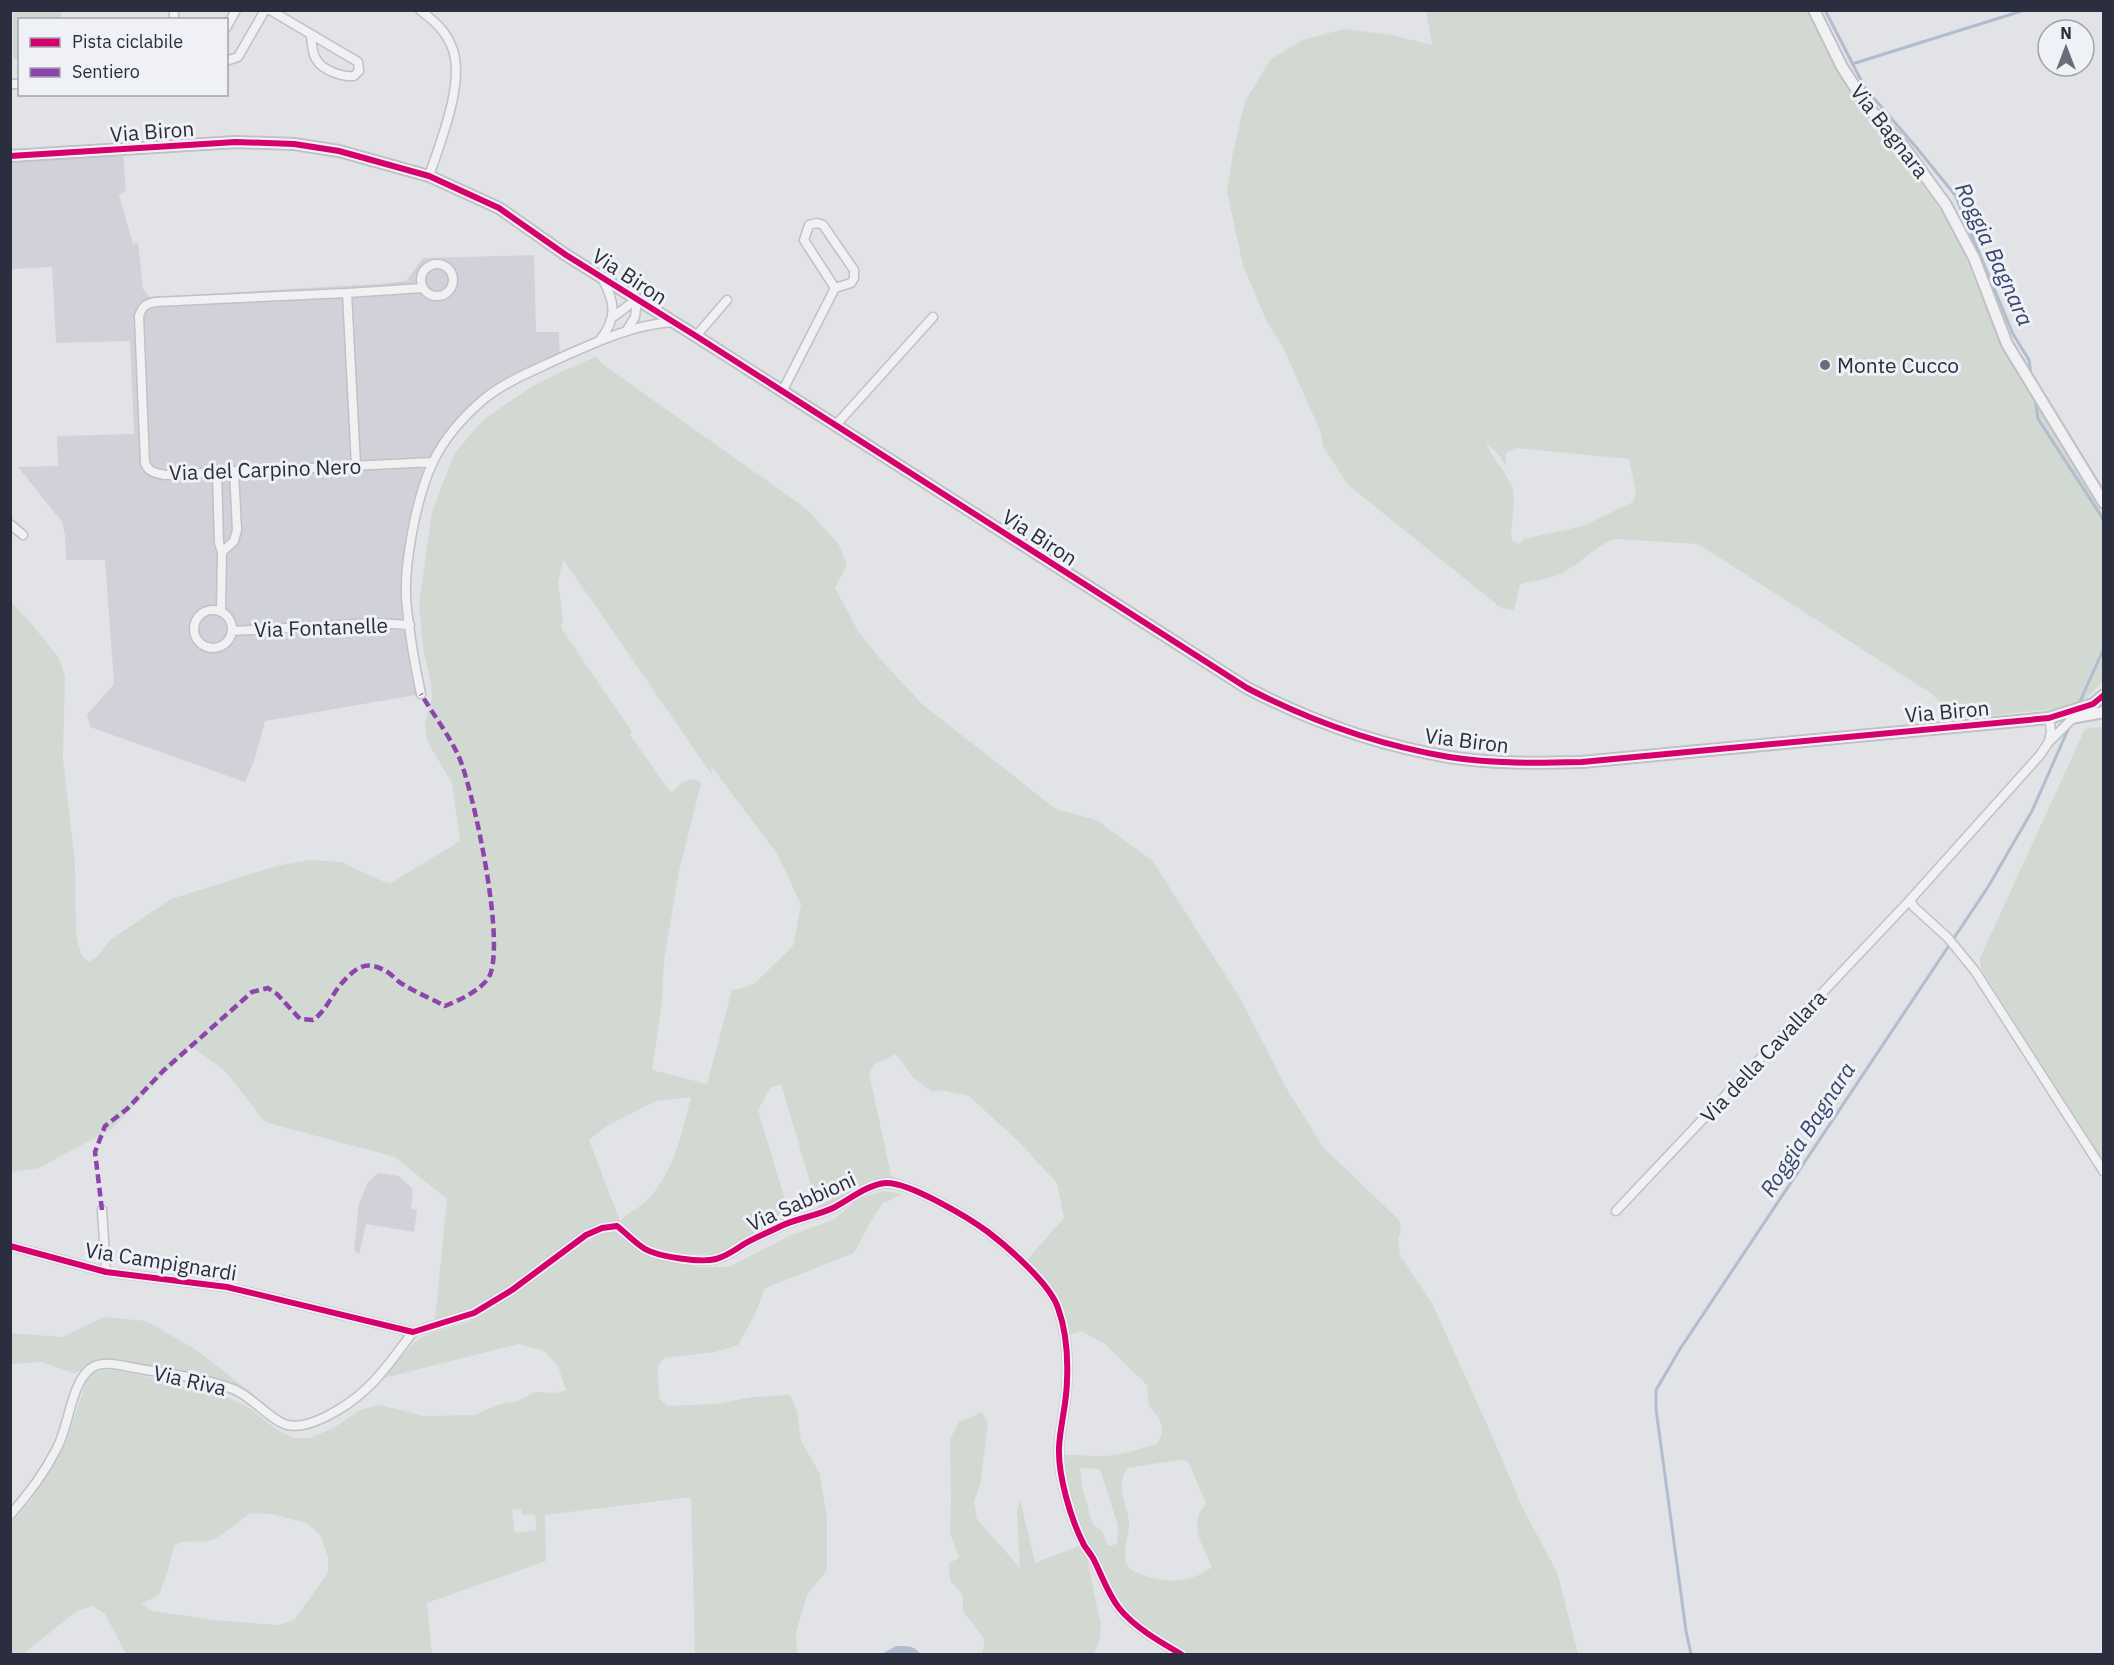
<svg xmlns="http://www.w3.org/2000/svg" width="2114" height="1665" font-family="'IBM Plex Sans',sans-serif">
<style>
.built{fill:#d1d2d9}
.green{fill:#d1d9d2;fill-rule:evenodd}
.water{fill:#b2bccf}
.lines{fill:none;stroke-linecap:round;stroke-linejoin:round}
.stream{stroke:#b2bccf;stroke-width:3}
.minor-casing{stroke:#c0c1c4;stroke-width:11}
.tertiary-casing{stroke:#c0c1c4;stroke-width:14}
.minor{stroke:#f1f1f4;stroke-width:8}
.tertiary{stroke:#f1f1f4;stroke-width:10}
.quiet{stroke:#8e44ad;stroke-width:4.5;stroke-dasharray:9 4.5;stroke-linecap:butt}
.cycleway-casing{stroke:#f0f1f6;stroke-width:10}
.cycleway{stroke:#d6006c;stroke-width:6}
.poi-dot{fill:#6a6d79;stroke:#f0f1f6;stroke-width:2}
.labels{text-anchor:middle;dominant-baseline:central;stroke-width:6;stroke-linejoin:round;paint-order:stroke}
.street-label{font-size:21px;fill:#2a2e3e;stroke:#f0f1f6}
.poi-label{font-size:21px;fill:#2a2e3e;stroke:#f0f1f6;text-anchor:start}
.water-label{font-size:22px;font-style:italic;fill:#38476e;stroke:#f0f1f6}
</style>
<rect width="100%" height="100%" fill="#e2e3e6"/>
<path class="built" d="M123,150L126,190L119,195L133,244L138,243L143,289L150,297L380,284L406,281L423,258L534,255L536,332H559L560,359L502,388L466,417L433,462L419,503L406,588L421,694L265,721L254,761L245,782L90,727L87,715L114,684L105,560H66L65,535L62,522L18,467L58,466L57,436L134,434L130,341L56,343L52,267L11,269L10,156Z
M378,1173L399,1176L412,1188L413,1194L411,1208L417,1210L414,1232L366,1224L359,1254L354,1250L359,1203L368,1182Z"/>
<path class="green" d="M13,11H61V19L20,20L19,59H13Z
M1426,11H1807L1846,85L1912,170L1954,230L2001,344L2101,512L2104,521L2103,680C2087,700 2080,704 2054,709L1956,719L1932,694L1698,544L1615,539C1595,546 1581,563 1562,573C1550,579 1533,581 1520,584L1514,610L1501,608L1348,485L1323,446L1321,433L1284,349L1266,320L1243,265L1227,192L1233,153L1245,101L1271,59L1303,40L1344,29L1391,35L1432,45ZM1486,442L1499,455L1506,466V453L1516,448L1629,459L1636,492L1633,502L1583,526L1524,539L1519,544L1512,540L1511,534C1512,522 1516,497 1512,487C1506,470 1491,459 1486,442Z
M597,356L601,363L808,510L839,545L847,565L835,588L858,631L881,660L922,704L1056,809L1096,820L1152,860L1240,998L1288,1091L1323,1147L1399,1220L1401,1230L1398,1241L1400,1255L1432,1303L1494,1440L1522,1507L1557,1572L1578,1654H1186C1164,1640 1140,1627 1123,1608C1115,1599 1110,1586 1105,1576C1084,1539 1063,1498 1063,1455C1076,1454 1088,1456 1101,1456C1119,1456 1139,1449 1157,1444L1161,1436L1162,1427L1159,1418L1149,1406L1147,1385L1105,1344L1081,1331L1069,1335C1065,1303 1049,1282 1026,1261L1064,1218L1057,1183L1017,1140L969,1096L942,1090L932,1092L913,1077L896,1054L875,1064L869,1073L891,1175L895,1178L868,1183L831,1204L818,1209L781,1084L770,1088L758,1110L790,1217L777,1222L714,1255L682,1253L648,1246L620,1221H609L593,1228L534,1272L471,1313L440,1320H435L447,1199L395,1157L265,1122L225,1071L191,1046L113,1128L39,1168L11,1172L10,601L29,621L59,658L65,677L63,758L75,864L76,935L81,954L88,962L96,958L110,940L171,899L276,866L310,860L341,862L382,881L391,883L460,841L452,783L427,741L425,724L432,698L431,683L423,648L419,605L432,512L454,454L484,419L530,388L556,374ZM563,559L712,775L711,766L778,855L801,905L793,946L755,983L743,988L732,990L707,1084L652,1070L662,1002L664,961L679,871L701,783L694,779L684,781L671,793L630,735L632,732L561,628L563,618L558,584ZM691,1097C682,1132 675,1169 650,1197C642,1207 629,1212 620,1221L589,1140L607,1126L656,1101ZM1178,1460L1188,1461L1206,1503C1204,1508 1200,1511 1199,1515C1192,1534 1206,1550 1212,1567C1193,1582 1168,1584 1146,1576C1139,1573 1130,1572 1127,1564C1121,1551 1130,1535 1129,1522C1126,1501 1116,1488 1127,1468ZM1080,1468L1100,1469L1118,1526L1117,1544L1108,1546L1102,1531L1093,1525L1083,1491Z
M2103,727H2104L2103,1162L1981,969L1980,958L2085,729Z
M883,1191L902,1194L883,1203L872,1219L854,1253L765,1288L755,1314L738,1345L715,1352L664,1358L658,1366L659,1398L667,1406L716,1404L753,1397L790,1395L797,1411L801,1441L819,1472L827,1518V1570L807,1595L796,1632L797,1654H695L691,1497L545,1515L546,1561L427,1603L432,1654H126L105,1614L93,1606L77,1611L23,1654H11L10,1524L32,1499L66,1442L86,1382L92,1374L103,1370L123,1371L224,1396L248,1407L276,1429L294,1438H310L333,1428L362,1409L380,1405L424,1416L475,1415L497,1405L518,1401L535,1392L556,1393L566,1390L558,1366L544,1351L519,1344L380,1379L416,1341L428,1334L468,1322L488,1312L587,1242L604,1232L612,1231L619,1233L645,1253L666,1261L700,1267H729L789,1236L835,1219L858,1199ZM521,1509L522,1515L535,1514L537,1530L515,1533L512,1510ZM251,1513L272,1514L307,1523L321,1536L328,1557V1573L294,1620L278,1625L214,1620L153,1611L141,1604L159,1595L168,1570L174,1545C189,1537 201,1546 216,1538C228,1532 239,1520 251,1513Z
M104,1317L146,1321L195,1349L295,1427L234,1389L116,1365L73,1373L42,1362L11,1364L10,1333L62,1337Z
M982,1412L988,1424L980,1484L974,1502L977,1519L1020,1568L1017,1512L1020,1499L1035,1563L1079,1546L1087,1558L1101,1626L1099,1642L1094,1654H982L985,1640L963,1611V1595L950,1581L949,1564L959,1557L950,1533L951,1498L950,1439L959,1422Z"/>
<path class="water" d="M896,1646C906,1646 915,1645 920,1654H882Z"/>
<g class="lines">
<path class="stream" d="M1825,10L1865,88L1916,147L1955,195L2013,334L2029,360L2031,375
M1852,64L2025,10
M2035,397L2038,419L2102,517L2104,525
M2078,706L2104,648
M1691,1654L1686,1631L1656,1409V1390L1680,1349L1988,887L2032,811L2070,725"/>
<defs>
<path id="minor" d="M270,10L358,62L359,71L354,76C342,77 323,71 316,59C312,53 312,43 311,36
M420,10C433,20 445,30 451,45C467,78 440,143 429,176
M174,20V10
M226,28L236,10
M226,61L238,57L265,10
M10,84H20
M421 280a16 16 0 1 1 32 0a16 16 0 1 1-32 0Z
M422,288L347,293L155,302C145,304 142,307 139,316L145,463C149,473 156,473 165,475L433,462
M347,293L356,465
M613,317L637,299
M627,330L635,317L637,299
M696,336L727,300
M600,340C618,317 615,302 602,278
M782,392L835,288L851,283L854,278V270L823,225L817,223L809,225L804,240L835,288
M835,426L933,317
M217,472L219,543L222,552L221,612
M10,524L23,535
M222,552L234,541L237,530L234,471
M194 629a19 19 0 1 1 38 0a19 19 0 1 1-38 0Z
M232,631L375,623L410,625
M421,694C415,666 410,637 407,609C402,570 416,498 433,462C444,439 464,416 484,399C506,381 535,370 560,358C596,342 632,325 672,322
M2049,741L2051,731L2049,718
M1910,900L1914,907L1948,938L1975,971L2104,1172
M102,1210L106,1272
M1616,1211L1910,900L2040,755L2048,743L2074,717
M10,1246L106,1272L227,1287L413,1332L474,1313L512,1290L586,1235L602,1228L617,1226C626,1233 635,1243 645,1249C659,1257 701,1263 716,1259C727,1256 735,1250 744,1244C756,1237 769,1232 781,1226C798,1218 816,1216 833,1208C849,1200 868,1184 886,1183C909,1182 969,1218 988,1232C1009,1248 1050,1284 1058,1308C1066,1330 1068,1357 1067,1380C1067,1403 1060,1425 1059,1448C1058,1476 1071,1520 1084,1545C1087,1550 1091,1554 1094,1560C1102,1576 1108,1594 1119,1608C1134,1627 1160,1642 1181,1654
M10,1515C28,1495 45,1472 57,1448C69,1426 71,1384 90,1369C102,1359 122,1366 135,1368C167,1374 202,1377 233,1389C251,1396 264,1414 282,1423C305,1435 349,1405 366,1389C384,1373 398,1351 413,1332"/>
<path id="tertiary" d="M1814,10L1842,67L1867,106L1904,147L1946,205L1974,258L2007,344L2104,503
M10,156L236,142L294,144L339,151L429,176L499,208L566,255L696,336L1247,688C1310,721 1378,745 1449,757C1493,764 1538,763 1582,762L2049,718L2093,704L2104,695
M2071,718L2104,712"/>
</defs>
<use href="#minor" class="minor-casing"/>
<use href="#tertiary" class="tertiary-casing"/>
<use href="#minor" class="minor"/>
<use href="#tertiary" class="tertiary"/>
<path class="quiet" d="M102,1210L95,1152L105,1126L127,1109L163,1071L252,992L268,988L277,994L300,1019L313,1020C326,1011 331,996 341,984C357,966 367,959 389,973C394,977 398,982 404,985C417,993 432,999 445,1006C460,1000 477,992 487,980C509,954 473,789 459,757C449,735 433,714 421,694"/>
<defs>
<path id="cycleway" d="M10,156L236,142L294,144L339,151L429,176L499,208L566,255L696,336L1247,688C1310,721 1378,745 1449,757C1493,764 1538,763 1582,762L2049,718L2093,704L2104,695
M10,1246L106,1272L227,1287L413,1332L474,1313L512,1290L586,1235L602,1228L617,1226C626,1233 635,1243 645,1249C659,1257 701,1263 716,1259C727,1256 735,1250 744,1244C756,1237 769,1232 781,1226C798,1218 816,1216 833,1208C849,1200 868,1184 886,1183C909,1182 969,1218 988,1232C1009,1248 1050,1284 1058,1308C1066,1330 1068,1357 1067,1380C1067,1403 1060,1425 1059,1448C1058,1476 1071,1520 1084,1545C1087,1550 1091,1554 1094,1560C1102,1576 1108,1594 1119,1608C1134,1627 1160,1642 1181,1654"/>
</defs>
<use href="#cycleway" class="cycleway-casing"/>
<use href="#cycleway" class="cycleway"/>
</g>
<circle class="poi-dot" cx="1825" cy="365" r="6"/>
<g class="labels">
<g class="street-label">
<text transform="translate(152 131) rotate(-4)">Via Biron</text>
<text transform="translate(1890 131) rotate(52)">Via Bagnara</text>
<text transform="translate(630 276) rotate(33)">Via Biron</text>
<text transform="translate(265 469) rotate(-2)">Via del Carpino Nero</text>
<text transform="translate(1040 537) rotate(33)">Via Biron</text>
<text transform="translate(321 627) rotate(-2)">Via Fontanelle</text>
<text transform="translate(1947 711) rotate(-5)">Via Biron</text>
<text transform="translate(1467 740) rotate(7)">Via Biron</text>
<text transform="translate(1763 1056) rotate(-47)">Via della Cavallara</text>
<text transform="translate(801 1201) rotate(-24)">Via Sabbioni</text>
<text transform="translate(161 1261) rotate(9)">Via Campignardi</text>
<text transform="translate(190 1380) rotate(13)">Via Riva</text>
</g>
<g class="poi-label">
<text x="1837" y="365">Monte Cucco</text>
</g>
<g class="water-label">
<text transform="translate(1995 254) rotate(65)">Roggia Bagnara</text>
<text transform="translate(1807 1129) rotate(-57)">Roggia Bagnara</text>
</g>
</g>
<rect width="2114" height="1665" fill="none" stroke="#2a2e3e" stroke-width="24"/>
<rect x="18" y="18" width="210" height="78" fill="#f0f1f6" stroke="#a1a3ac" stroke-width="1.5"/>
<rect x="30" y="38" width="30" height="9" fill="#d6006c" stroke="#a1a3ac" stroke-width="1.5"/>
<text x="72" y="48" font-size="18" fill="#2a2e3e">Pista ciclabile</text>
<rect x="30" y="68" width="30" height="9" fill="#8e44ad" stroke="#a1a3ac" stroke-width="1.5"/>
<text x="72" y="78" font-size="18" fill="#2a2e3e">Sentiero</text>
<g transform="translate(2066 48)"><circle r="28" fill="#f0f1f6" stroke="#a1a3ac" stroke-width="1.5"/>
<path d="M0-4.5L10 22L0 15L-10 22Z" fill="#6a6d79"/>
<text y="-9" font-size="16" font-weight="bold" text-anchor="middle" fill="#2a2e3e">N</text>
</g>
</svg>
